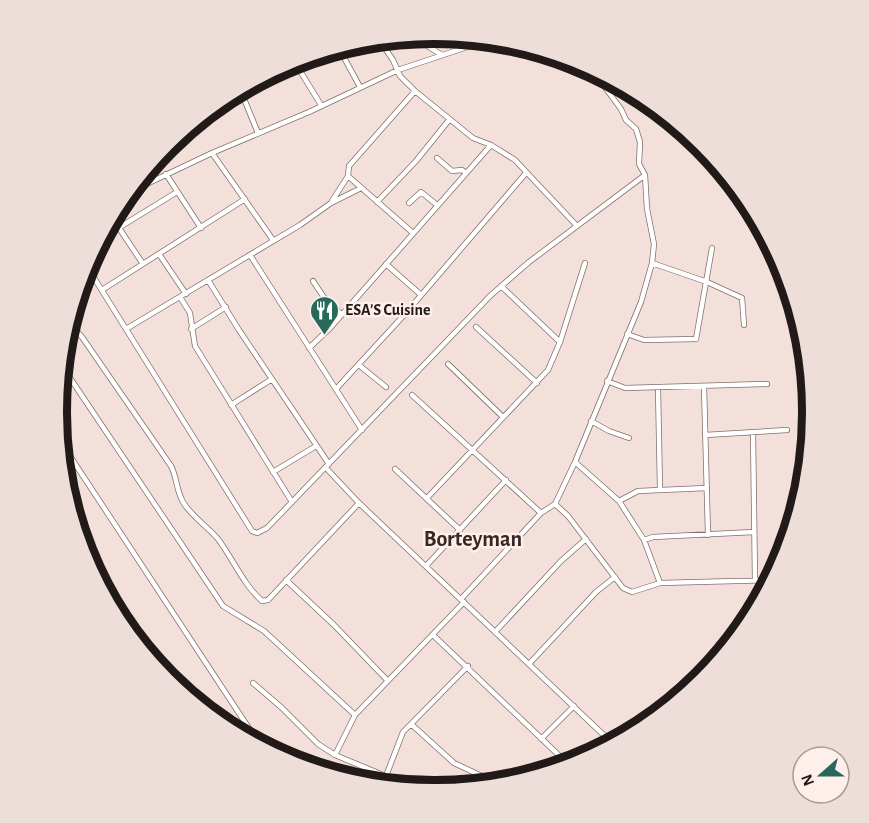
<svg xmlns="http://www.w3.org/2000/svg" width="869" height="823" font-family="'Alegreya Sans',sans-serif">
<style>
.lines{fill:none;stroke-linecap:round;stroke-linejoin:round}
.minor-casing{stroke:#806f6a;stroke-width:6}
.minor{stroke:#fff;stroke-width:4.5}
.labels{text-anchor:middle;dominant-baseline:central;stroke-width:5;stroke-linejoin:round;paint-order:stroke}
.poi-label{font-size:16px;font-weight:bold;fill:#211a18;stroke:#ffefeb;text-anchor:start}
.district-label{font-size:22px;font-weight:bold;fill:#362724;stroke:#ffefeb}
.rim{fill:none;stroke:#211a18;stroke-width:8}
</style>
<rect width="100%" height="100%" fill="#f4e0db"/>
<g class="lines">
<defs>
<path id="minor" d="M413,37L442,55
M382,44L393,60L400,76L415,91L473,138L491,145L515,160L577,226
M341,52L360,87
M294,61L321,105
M242,94L258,133
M212,153L273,240
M437,158L452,171L462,170L466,173
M166,174L201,228
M348,176L413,233
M136,189L212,153L309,112L398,70L482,42
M332,201L348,176L349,166L415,91
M377,202L416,161L449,120
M409,203L421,192L437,205
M115,222L143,264
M120,227L177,192
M159,254L186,294
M250,255L362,430
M652,263L707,282L742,298L744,325
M386,264L420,294
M86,265L252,531L257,533L267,528L490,296L529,262L645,175
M208,280L239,330L329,464
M313,281L323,296L342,315
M501,286L560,342
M102,290L245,199
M180,297L190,313L195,346L292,502
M73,327L82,337L171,466C177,477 176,490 183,502C191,516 207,526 218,539C233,559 243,584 262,601L268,600L359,503
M476,327L537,383
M126,329L300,225L331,203L361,188
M191,329L226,307
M627,334L644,340L696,339L712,248
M309,348L331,327L491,145
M448,364L503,417
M360,366L386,387
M64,369L223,606L264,631L355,715
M607,381L625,388L767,384
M704,386L708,535
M658,388L660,489
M336,389L405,314L526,173
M412,395L541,513
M231,405L272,379
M591,421L609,431L629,438
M753,432L755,580
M705,435L787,430
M62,444L256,739
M575,462L619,501L644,540L660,583
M326,468L359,503L610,741
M395,469L460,530
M273,472L316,446
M427,498L548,370L560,342L585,263
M619,501L638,491L707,488
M555,504L568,516L623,588L632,592L660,583L769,580
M644,540L653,537L754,532
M426,566L506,480
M286,580L334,625L388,681
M461,599L541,513L555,504L575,462L641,302L652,263L654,244L647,209L645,175L639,164L640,142L636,129L626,120L621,109L601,82L571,71L563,59L560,58
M495,632L561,561L586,539
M433,635L568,764
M529,664L596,592L615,577
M468,666L411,724L454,763L488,779
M253,683L281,707L318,744L335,755L407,785
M541,739L574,706
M335,755L355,715L464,602
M386,776L403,732L411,724"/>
</defs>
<use href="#minor" class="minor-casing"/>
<use href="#minor" class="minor"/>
</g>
<defs>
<symbol id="restaurant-pin" viewBox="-11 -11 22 30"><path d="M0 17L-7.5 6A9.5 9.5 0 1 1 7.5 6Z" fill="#276a5b" stroke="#ffefeb"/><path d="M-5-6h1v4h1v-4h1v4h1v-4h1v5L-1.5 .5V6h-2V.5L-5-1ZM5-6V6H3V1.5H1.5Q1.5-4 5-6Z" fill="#fff"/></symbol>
</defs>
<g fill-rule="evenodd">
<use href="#restaurant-pin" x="308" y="294" width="33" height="45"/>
</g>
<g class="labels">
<g class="poi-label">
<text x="345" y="310">ESA’S Cuisine</text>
</g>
<g class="district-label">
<text x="473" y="539">Borteyman</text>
</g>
</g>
<path d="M0 0H869V823H0ZM434 44H435A367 367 0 0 1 802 411V413A367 367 0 0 1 435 780H434A367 367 0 0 1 67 413V411A367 367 0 0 1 434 44Z" fill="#eddeda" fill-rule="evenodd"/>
<path class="rim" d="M434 44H435A367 367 0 0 1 802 411V413A367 367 0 0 1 435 780H434A367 367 0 0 1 67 413V411A367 367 0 0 1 434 44Z"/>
<g transform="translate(821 775) rotate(249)"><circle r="28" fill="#ffefeb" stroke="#a69a97" stroke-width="1.5"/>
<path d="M0-4.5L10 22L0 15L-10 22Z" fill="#276a5b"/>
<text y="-9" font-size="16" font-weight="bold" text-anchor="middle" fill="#211a18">N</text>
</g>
</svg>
